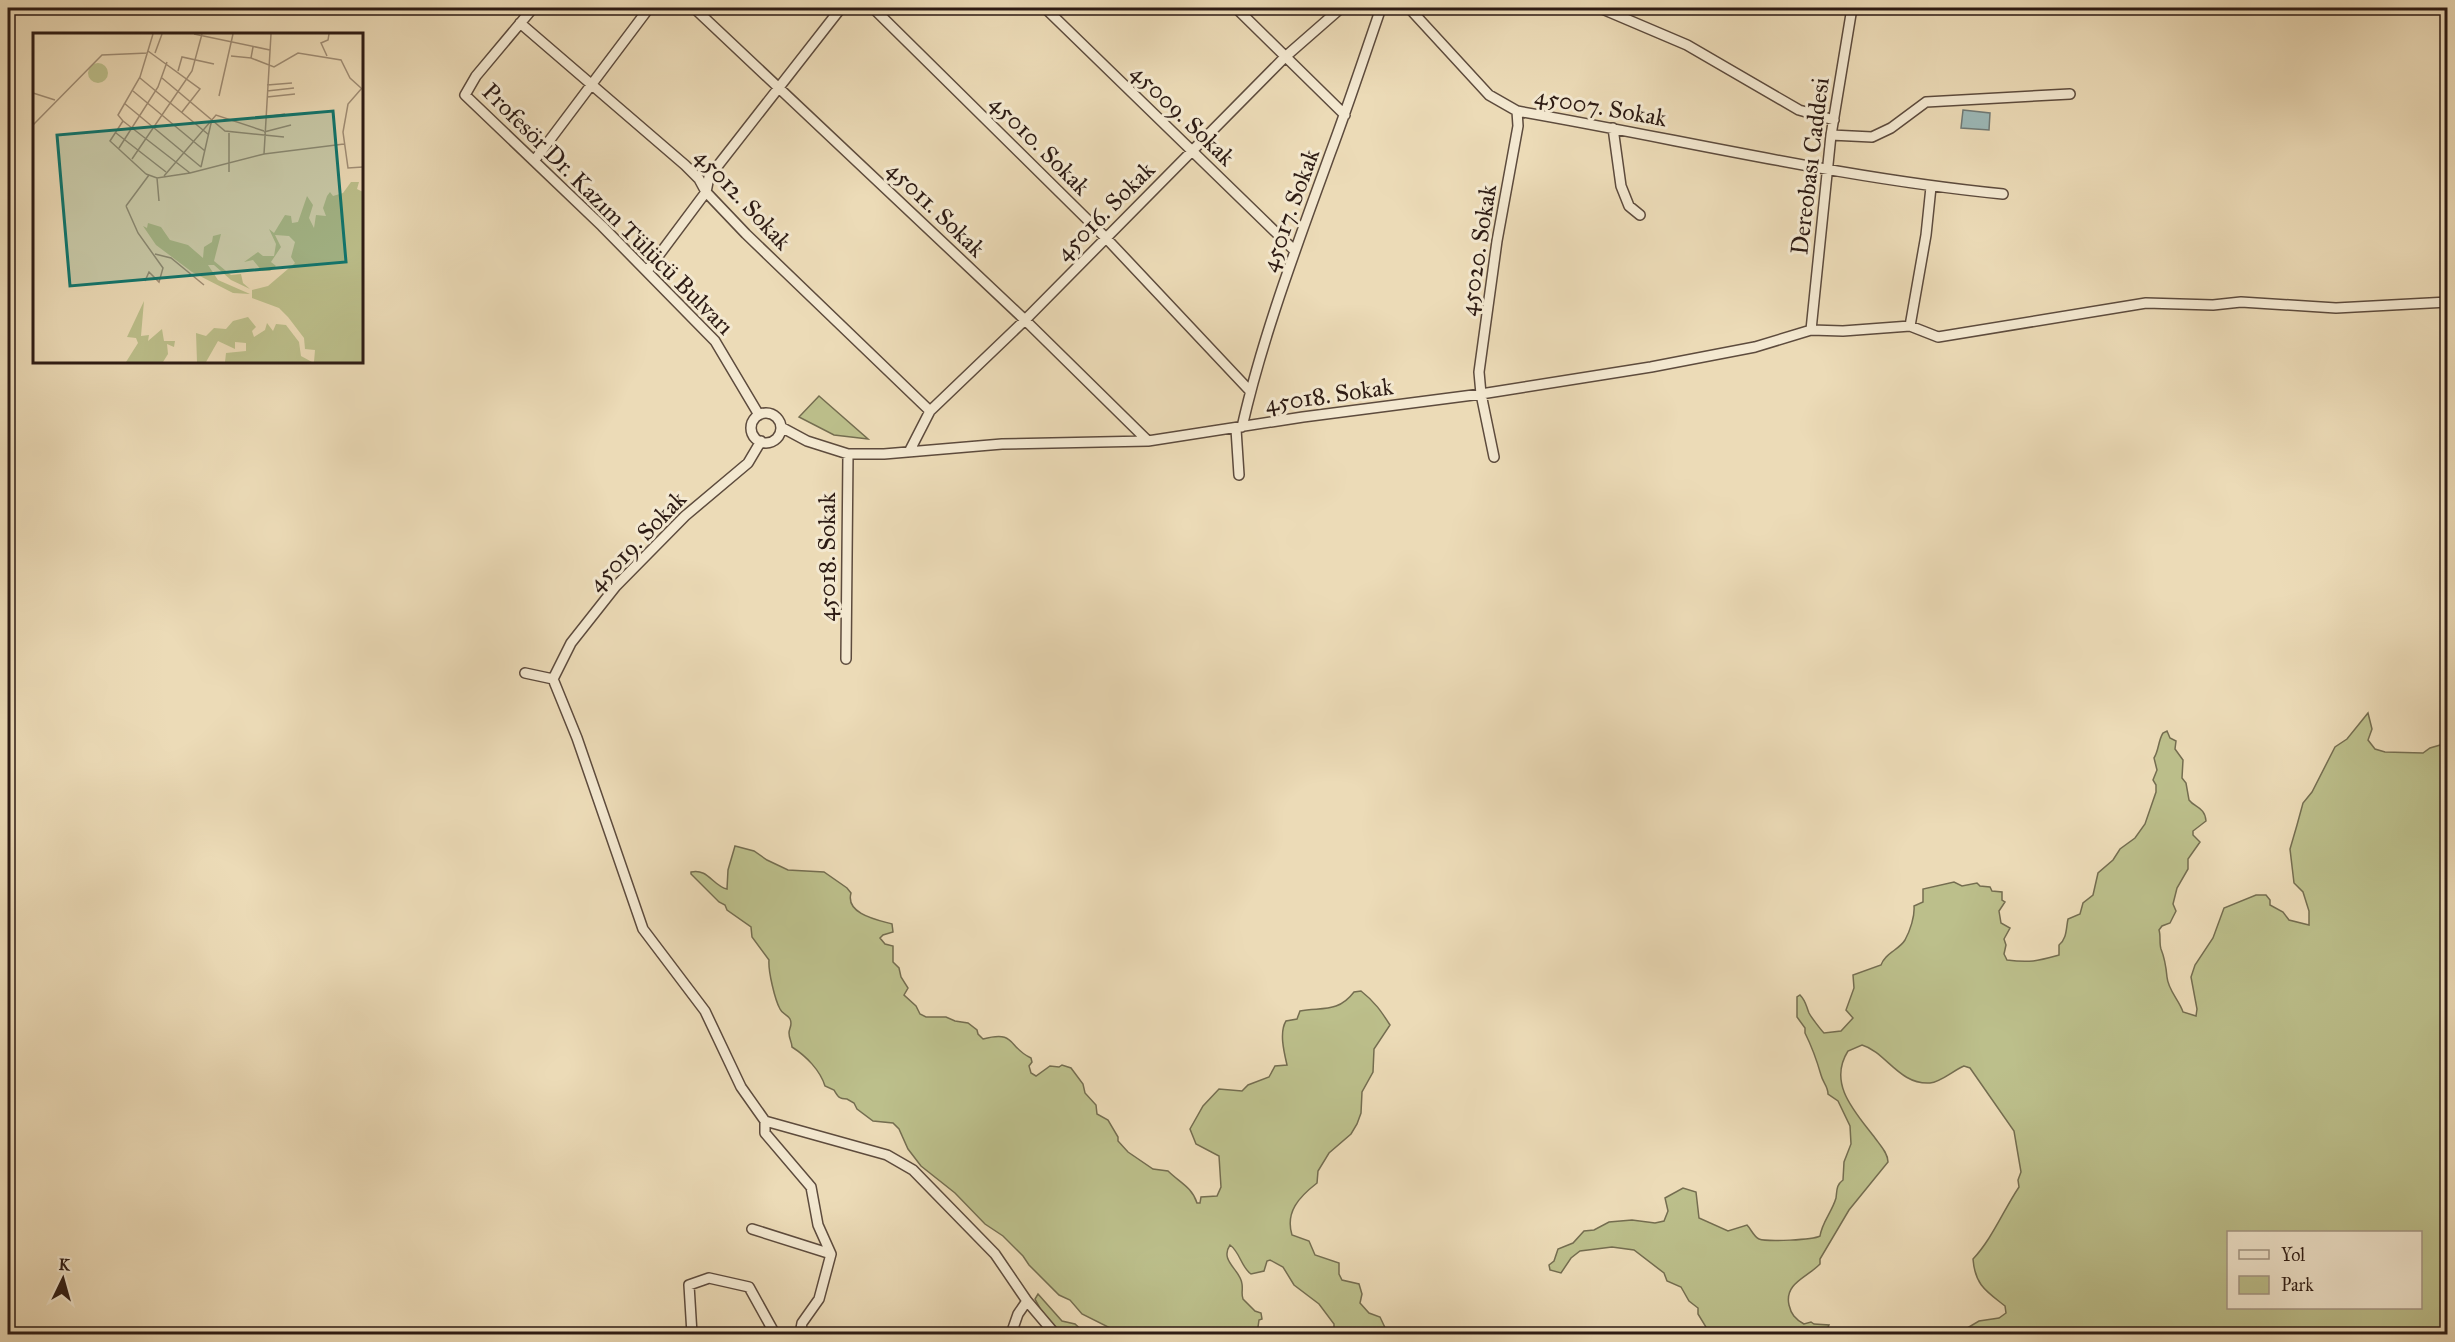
<svg xmlns="http://www.w3.org/2000/svg" width="2455" height="1342" font-family="'IM FELL Great Primer',serif">
<style>
.green{fill:#bcbf8b;stroke:#746d50;stroke-width:1.5;fill-rule:evenodd}
.water{fill:#9cb9b8;stroke:#707a76;stroke-width:1.5}
.lines{fill:none;stroke-linecap:round;stroke-linejoin:round}
.minor-casing{stroke:#5d4b3d;stroke-width:12}
.minor{stroke:#f3e8d0;stroke-width:9}
.labels{text-anchor:middle;dominant-baseline:central;stroke-width:6;stroke-linejoin:round;paint-order:stroke}
.street-label{font-size:24px;fill:#2d1b14;stroke:#f3e8d0}
.inset-road{fill:none;stroke:#a08e76;stroke-width:1.5}
.view{fill:#0f766e;fill-opacity:0.15;stroke:#0f766e;stroke-width:3}
.inset-edge{fill:none;stroke:#2d1b14;stroke-width:3}
</style>
<rect width="100%" height="100%" fill="#ecdbb7"/>
<filter id="stains"><feTurbulence type="fractalNoise" baseFrequency=".00333" numOctaves="4"/><feColorMatrix values="0 0 0 0 .2 0 0 0 0 .09 0 0 0 0 .02 0 0 0 .5 -.17"/></filter>
<radialGradient id="worn" r=".72"><stop offset=".6" stop-color="#630" stop-opacity="0"/><stop offset="1" stop-color="#630" stop-opacity=".3"/></radialGradient>
<path class="green" d="M819,396L868,439L834,435L799,417Z
M2368,713L2372,729L2368,740L2375,749L2385,752L2423,753L2430,748L2447,743V1334H1957L1979,1321L1999,1318L2006,1313L2005,1306C1986,1291 1975,1285 1973,1259C1992,1239 2003,1211 2019,1187L2018,1180L2021,1172L2014,1131L1970,1068L1964,1066C1954,1070 1941,1082 1930,1083C1899,1085 1886,1052 1862,1045L1848,1051C1827,1084 1856,1113 1875,1138C1880,1145 1888,1153 1888,1162L1849,1210L1820,1259V1264C1808,1277 1784,1283 1789,1305C1791,1314 1795,1319 1804,1324L1811,1322L1814,1324L1829,1325L1826,1331L1816,1334H1704L1706,1327L1698,1314V1308L1689,1301L1681,1287L1667,1281L1664,1273L1634,1250L1612,1247L1580,1251L1571,1258L1561,1273L1550,1270L1549,1265L1554,1261L1558,1249L1573,1243L1584,1231L1594,1230L1609,1222L1632,1220L1655,1223L1664,1221L1668,1211L1665,1198L1683,1188L1696,1192L1699,1218L1728,1231L1747,1225C1751,1229 1754,1237 1759,1239C1767,1242 1813,1240 1820,1236C1822,1222 1832,1212 1836,1198C1837,1191 1836,1185 1843,1180L1844,1162L1851,1144L1850,1126L1838,1101L1828,1094C1828,1086 1823,1083 1821,1075C1817,1061 1812,1047 1805,1033V1028L1797,1017V997L1800,995C1806,1001 1806,1006 1809,1013C1811,1017 1821,1030 1824,1033L1841,1031L1853,1018L1846,1010L1854,988L1853,975L1881,965C1885,953 1899,950 1905,940C1910,931 1915,916 1914,906L1923,902V889L1954,882L1962,886L1977,883L1980,886L1990,887L1992,891L2002,892V900L2005,902L1999,911L2001,923L2010,928L2004,939L2006,945L2004,954L2007,960C2030,963 2037,961 2059,955V945C2067,939 2066,928 2068,919L2080,914L2083,903L2093,895L2098,873L2113,860L2120,849L2135,838L2145,824L2156,792V785L2153,780L2157,770L2154,758C2159,750 2158,741 2163,733L2167,731L2170,738L2176,741L2175,749L2183,760L2182,778L2186,783L2189,800C2195,808 2205,807 2206,821L2193,831V835L2200,842L2188,859V869L2177,888L2173,904L2176,911L2170,923L2162,926L2159,930C2161,936 2159,943 2161,949C2165,959 2166,966 2167,977C2168,990 2179,1000 2183,1012L2196,1016L2197,1009L2191,977L2195,965L2213,938L2224,908L2256,895H2266L2270,900V905L2283,912L2289,920L2309,925V911L2303,892L2294,883L2290,849L2297,825L2303,803L2312,792L2335,747L2347,739ZM2228,1232H2420V1308H2228Z
M735,846L754,851L767,860L788,870L824,872L847,888L851,893C845,914 878,920 892,924L893,932L883,935L880,938L885,944L893,946V962L899,968L901,977L908,988L904,995L916,1006L920,1014L926,1017H946L955,1021L968,1023L977,1030L978,1034L983,1039C1017,1030 1007,1047 1031,1058L1032,1062L1029,1066L1031,1073L1036,1076L1050,1066L1059,1067L1062,1065L1071,1068L1083,1084L1085,1093L1096,1105L1097,1114L1108,1120L1118,1137V1141L1128,1152L1153,1169L1168,1171C1179,1182 1192,1187 1197,1203H1200L1201,1197L1217,1196L1221,1187L1219,1156L1196,1144L1190,1129L1203,1106L1219,1089L1242,1091L1248,1085L1269,1077L1275,1066L1287,1065C1284,1052 1279,1032 1286,1021L1297,1019L1300,1011C1322,1007 1338,1013 1354,992L1361,991C1375,1002 1381,1011 1390,1025L1374,1049L1373,1072L1362,1092L1361,1113L1357,1124L1351,1134L1329,1153L1318,1171L1317,1183C1299,1197 1285,1212 1292,1235L1309,1241L1315,1255L1339,1263V1274L1342,1280L1359,1284L1362,1294L1360,1303L1369,1313L1380,1317L1388,1334H1338L1334,1331V1324L1319,1304L1294,1285L1283,1267L1270,1260L1267,1261L1264,1271L1251,1274C1241,1267 1240,1252 1230,1245C1219,1261 1241,1270 1242,1284C1243,1290 1241,1294 1243,1299L1255,1311L1261,1313L1262,1319L1259,1320L1257,1334H1122L1082,1314L1070,1300L1059,1295L1029,1265L1023,1256L1003,1236L985,1224L955,1193L921,1166L908,1149L899,1129L893,1123L873,1121L857,1109L854,1103L847,1099C839,1099 838,1097 834,1090L825,1086C820,1070 806,1056 792,1047C792,1042 789,1039 789,1033C789,1028 793,1025 790,1019C788,1015 782,1014 780,1009C775,1000 768,971 769,960L752,937L751,927L727,910L725,905L719,902L691,874V872C708,868 713,886 727,889L728,870Z
M1038,1294L1062,1321L1075,1324L1086,1334H1061L1041,1310L1035,1299Z"/>
<path class="water" d="M1963,110L1990,113L1989,130L1961,128Z"/>
<g class="lines">
<defs>
<path id="minor" d="M533,8L476,76L465,95L602,226L715,341L759,415
M694,8L1025,320L1148,441
M873,8L1106,238L1250,391
M1045,8L1295,251
M1236,8L1345,115
M1409,8L1489,95L1517,111C1679,139 1840,178 2003,194
M1600,8L1687,45L1799,110L1834,120
M520,23L685,165L699,179L706,192L746,234L930,411
M1613,128L1621,186L1629,206L1640,215
M1831,135L1872,137L1891,128L1926,102L2070,94
M534,161L649,8
M647,271L706,192L709,177L841,8
M1910,326L1926,235L1931,187
M1811,330L1831,135L1852,8
M751 428a15 15 0 1 1 30 0a15 15 0 1 1-30 0Z
M781,427L807,441L848,454H884L1002,444L1148,441L1303,417L1481,394L1651,367L1755,347L1811,330L1843,331L1910,326L1938,337L2146,303L2213,305L2241,302L2336,308L2448,302
M1242,427C1263,334 1298,243 1330,154C1348,106 1364,57 1381,8
M1236,429L1239,475
M909,452L930,411L1025,320L1285,57L1341,8
M1494,457L1481,394L1479,372L1497,241L1518,126L1517,111
M846,659L848,454
M525,673L553,679
M553,679L577,738L643,929L705,1011L741,1087L765,1121V1133L811,1187L818,1225L831,1254L819,1299L802,1323L800,1334
M553,679L571,643L616,586L685,516L748,463L761,441
M765,1121L887,1155L913,1170L995,1254L1027,1301L1055,1334
M752,1229L831,1254
M692,1334L689,1285L709,1278L749,1287L775,1334
M1011,1334L1018,1314L1027,1301"/>
</defs>
<use href="#minor" class="minor-casing"/>
<use href="#minor" class="minor"/>
</g>
<g class="labels">
<g class="street-label">
<text transform="translate(1601 107) rotate(10)">45007. Sokak</text>
<text transform="translate(1183 115) rotate(44)">45009. Sokak</text>
<text transform="translate(1040 145) rotate(45)">45010. Sokak</text>
<text transform="translate(1810 166) rotate(-83)">Dereobası Caddesi</text>
<text transform="translate(743 199) rotate(47)">45012. Sokak</text>
<text transform="translate(608 209) rotate(45)">Profesör Dr. Kazım Tülücü Bulvarı</text>
<text transform="translate(936 209) rotate(44)">45011. Sokak</text>
<text transform="translate(1290 210) rotate(-70)">45017. Sokak</text>
<text transform="translate(1105 211) rotate(-45)">45016. Sokak</text>
<text transform="translate(1478 250) rotate(-81)">45020. Sokak</text>
<text transform="translate(1329 395) rotate(-8)">45018. Sokak</text>
<text transform="translate(637 541) rotate(-46)">45019. Sokak</text>
<text transform="translate(827 557) rotate(-90)">45018. Sokak</text>
</g>
</g>
<g transform="translate(33 33)">
<rect width="330" height="330" fill="#ecdbb7"/>
<path d="M55 40a10 10 0 1 1 20 0a10 10 0 1 1-20 0ZM318,149H326L324,156L330,159V329H281L282,317L272,316L271,305L255,284L246,275L219,265V257L235,253L262,230L258,224L262,209L256,203L242,202L248,214L238,229L243,233L237,238H229L220,227L211,229L225,219L230,223H241L243,211L236,196L241,200L252,182L258,183L259,190L265,189L274,163L280,172L276,185L281,195L283,182L293,183L290,175L294,163L297,159L300,163L310,160ZM115,190L128,194L137,207L155,212L170,225L171,214L179,209L180,203L188,201L181,228L198,242L208,241L210,250L217,256L198,247L181,232H175L185,247L217,261L200,260L159,239L123,212L110,193L114,195ZM111,268L108,303L116,302L115,308L129,296L131,308H142L141,314L134,311L135,321L130,329H93L105,310L103,305L94,304ZM215,284L223,294L219,298L221,304L232,297L234,290L240,298L243,291L253,292L266,309L268,323L279,329H192L193,320L213,318V310L202,309V316L185,308L173,329H164L163,300L173,303L181,295L193,296L200,288Z" fill="#bcbf8b"/>
<path class="inset-road" d="M161,1L237,17M115,18L167,56L149,79M122,20L129,1M198,23L218,25L220,14M294,23L288,10L295,7L296,1M218,25L241,34L265,20L308,27L317,45L328,55M145,38L149,24L181,31M107,45L176,102M129,45L192,98L251,104M234,52L259,50M329,55L315,71L310,99L315,135L330,134M100,58L172,118M234,58L261,55M0,60L22,67M186,63L200,1M234,64L262,61M91,70L168,134M232,84L252,81M90,88L157,140M0,92L69,22L115,20M231,99L258,92M83,100L133,139M196,100V139M86,115L125,54L134,29M231,121L238,1M99,126L159,38L169,1M168,134L179,86M113,141L124,145L157,140L231,121L311,111M113,141L77,108L90,88L85,82L107,44L120,1M131,143L183,82L231,98M124,145L126,168M93,173L105,200L130,235L126,249L116,239L112,248M93,173L116,142M122,221L138,225L171,252"/>
<path class="view" d="M300,78L313,229L37,253L24,102Z"/>
<rect width="330" height="330" class="inset-edge"/>
</g>
<rect width="2455" height="1342" fill="none" stroke="#ecdbb7" stroke-width="30"/>
<rect x="9" y="9" width="2437" height="1324" fill="none" stroke="#2d1b14" stroke-width="3"/>
<rect x="15" y="15" width="2425" height="1312" fill="none" stroke="#2d1b14" stroke-width="1.5"/>
<rect x="2227" y="1231" width="195" height="78" fill="#f3e8d0" stroke="#a49685" stroke-width="1.5"/>
<rect x="2239" y="1250" width="30" height="9" fill="#f3e8d0" stroke="#a49685" stroke-width="1.5"/>
<text x="2281" y="1261" font-size="18" fill="#2d1b14">Yol</text>
<rect x="2239" y="1276" width="30" height="18" fill="#bcbf8b" stroke="#a49685" stroke-width="1.5"/>
<text x="2281" y="1291" font-size="18" fill="#2d1b14">Park</text>
<g transform="translate(63 1279) rotate(5)" stroke="#f3e8d0" stroke-width="4.5" paint-order="stroke">
<path d="M0-4.5L10 22L0 15L-10 22Z" fill="#2d1b14"/>
<text y="-9" font-size="16" font-weight="bold" text-anchor="middle" fill="#2d1b14">K</text>
</g>
<rect width="100%" height="100%" filter="url(#stains)"/>
<rect width="100%" height="100%" fill="url(#worn)"/>
</svg>
